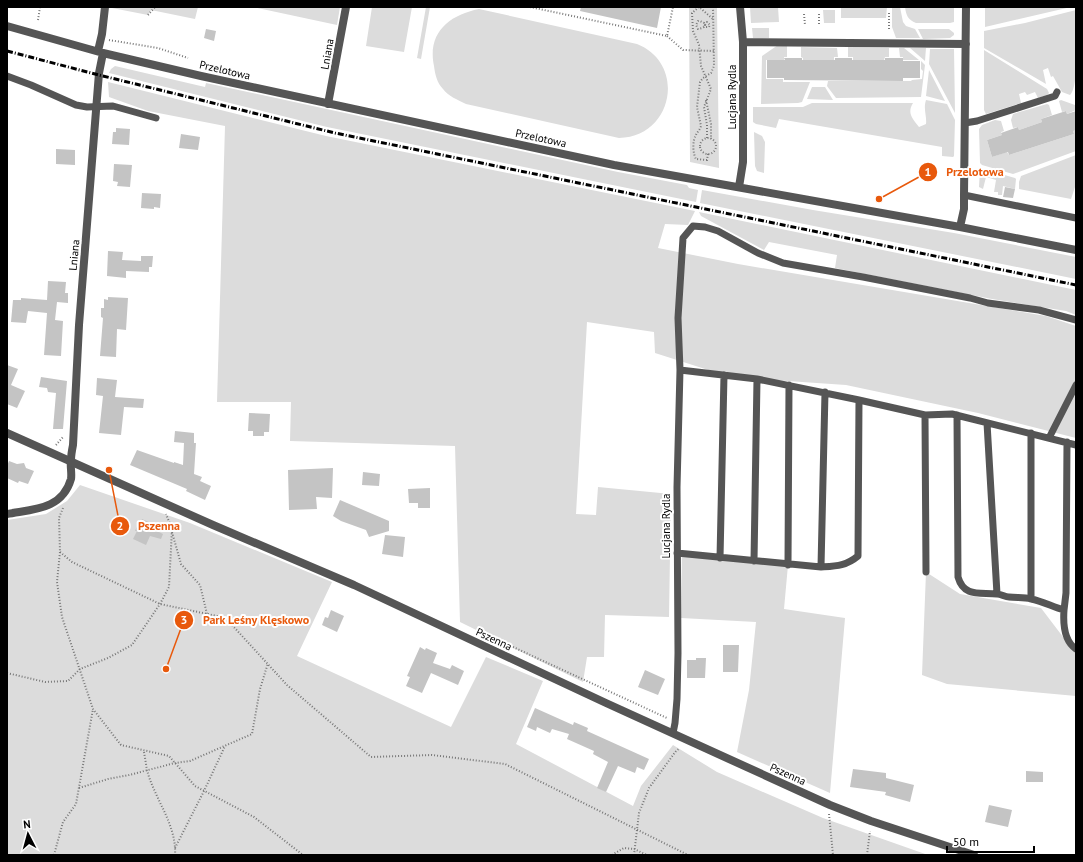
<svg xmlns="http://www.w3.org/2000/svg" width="1083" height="862" font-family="'PT Sans',sans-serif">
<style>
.green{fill:#dcdcdc}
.building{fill:#c4c4c4}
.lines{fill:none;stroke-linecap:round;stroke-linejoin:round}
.path{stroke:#777;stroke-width:2;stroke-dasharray:1 2;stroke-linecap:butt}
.service{stroke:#555;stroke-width:7}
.minor{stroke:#555;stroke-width:8}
.tertiary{stroke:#555;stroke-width:8}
.rail{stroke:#000;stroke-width:3;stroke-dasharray:6 2 1 2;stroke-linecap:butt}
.labels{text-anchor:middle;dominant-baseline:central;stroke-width:4;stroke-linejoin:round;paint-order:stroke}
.street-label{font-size:11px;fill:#000;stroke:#fff}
.leader{fill:none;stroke:#e8590c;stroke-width:1.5}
.callout-dot{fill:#e8590c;stroke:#fff;stroke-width:1.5}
.mark-label{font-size:12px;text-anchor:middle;font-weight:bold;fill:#fff}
.callout-label{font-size:12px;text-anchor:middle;font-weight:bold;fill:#e8590c;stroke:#fff;stroke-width:4;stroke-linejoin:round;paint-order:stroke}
</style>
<rect width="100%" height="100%" fill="#fff"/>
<path class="green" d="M112,7H198L195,19L151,10L148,15L112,8Z
M253,7H340L337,25Z
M372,7H412L404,52L366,46Z
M426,7H430L421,59L417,58Z
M689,7H717L719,168L690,162Z
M750,7H778L779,22L751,23Z
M841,7H887L886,18H841Z
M892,7H900L903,22L906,26L915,29L920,38H896L892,27Z
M905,7L948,8L949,7H954V22L950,23H916C908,20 906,15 905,7Z
M985,7H1071L985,27Z
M479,9L637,44C687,64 673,137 619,138L466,104C458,100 448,96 443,89C437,83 435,74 434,66C427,33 449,15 479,9Z
M823,10H835V23H824Z
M1076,10C1076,25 1080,86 1070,95L1062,92L1053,76L1051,77L1048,68L1043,70L1046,84L984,48V31L1025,23Z
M752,28H769V38H753Z
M918,29H949L954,33V35L950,38L923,39Z
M778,45H787V57H784V60H766V79H783V82H810L802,102L798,103L761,104L762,56Z
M801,47L837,48L838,57H834V60H803V58L801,57Z
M848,47L889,48V57H885L884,60H853V57H848Z
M899,48H904L919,60H903V57H900Z
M910,48H926L925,61Z
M930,49H954L955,113L929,64Z
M984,50L1047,89L1049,93L1047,95L1038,98L1035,92L1027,95L1025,92L1019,94L1021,103L986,114L984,110Z
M921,61L925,65L921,97L836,98L827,86L828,81H911L912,80L922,79L923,71L921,69Z
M115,66L205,87L206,83L618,172L687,185L689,188L698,190L696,202L327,127L109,73L111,69Z
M929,70L945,101L926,96Z
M108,82L326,136L695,211L688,225L665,224L658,248L738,264L1046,316L1076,326V438L978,413L846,385L757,379L724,375L655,353L654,332L587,322L576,514L596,515L598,487L671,494L669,617L605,615L604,657H587L583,682L460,622L455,446L290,441L291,402H217L225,126L148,111L109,97Z
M812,87H825L833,100L807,99Z
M926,100L947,104L955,120L954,156L953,157L942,156V147L779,119L776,128L756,124L753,122V107H803L812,103H913C907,113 912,118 919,127L926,124C927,116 923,109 926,100Z
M1061,100L1075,105L1076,110L1067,114L1066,111L1062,112L1059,101Z
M1047,104L1049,105L1052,115L1041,119L1042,122L1019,130L1018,127L1013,128L1011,120L1013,114Z
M995,120L1001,121L1004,131L1001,132L1002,135L987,140L992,157L1007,152L1009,155L1074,134L1073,131L1076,130V151L1013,174L982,165L980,163L979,129L982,125Z
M754,132L762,136L765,142L764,173L757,171L755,166Z
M1076,155V184L1071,199L1019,189V182L1021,176Z
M980,168L1015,178L1016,179L1015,189L1003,186L1002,195H998V192H994L996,180L986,177L983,189L979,187Z
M702,190L813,210L954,233L1076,257V279L700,203Z
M699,212L1076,290V315L1066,311L992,299L835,268L837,255L769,242L764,250L701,216Z
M80,485L190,523L332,582L297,656L451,727L486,657L543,681L516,744L633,806L641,786L673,745L717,772L823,818L928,855H7V520L46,514L67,501Z
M682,553L788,565L784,609L845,618L830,793L737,752L749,690L756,622L681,618Z
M926,572L960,594L1041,608L1076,654V696L947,684L922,675Z"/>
<path class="building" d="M581,7H661L657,28L580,11Z
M206,29L216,31L214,41L204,38Z
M784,58H802V60H835V58H852V60H885V58H903V61H920V78H903V81L784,80V78H767V60H785Z
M1066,111L1067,114L1076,111V130L1073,131L1074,134L1009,155L1008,152L992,157L987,140L1002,135L1001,133L1018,127L1019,130L1042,122L1041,119Z
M116,128L130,129L129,145L112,144L113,132H116Z
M181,134L200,137L198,150L179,148Z
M56,149L75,150V165L56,164Z
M114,164L132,165L130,187L117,186L118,182L113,181Z
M1005,187L1015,189L1013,198L1003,197Z
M142,193L161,194L160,208L154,207V209L141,208Z
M108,251L123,252L122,260L141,261V256H153L152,267H149V272L126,271V278L107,276Z
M48,281L66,282L65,293H68V303L57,302L55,320L63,321L61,356L44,355L47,313L28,311L26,323L11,322L13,300H21V298L47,300Z
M108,297L128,298L126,330L117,329L116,357L100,356L103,318L101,317V308H104V299L108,300Z
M7,365L18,369L11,385L25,391L17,408L7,404Z
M41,377L67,381L63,429H53L56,393L48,392L47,388L39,387Z
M97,378L117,380L115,397L144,399L143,408L124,407L121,435L99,433L103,396L96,395Z
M249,413L270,414L269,432H264V436H253V431H248Z
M175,431L194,433V443H196L194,474L202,477L200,481L211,486L205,500L186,491L187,489L130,465L137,450L174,463V462L183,465L184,443L174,442Z
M9,461L17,464L24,463L26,468L34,471L28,484L19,481L18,483L7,478V466Z
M333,468L332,498L316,497L317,509L289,510L288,470Z
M363,472L380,474L379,486L362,485Z
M430,488V508H418V503H409L408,489Z
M340,500L389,521V531L369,537L366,530L341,521L333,516Z
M142,519L155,525L153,529L163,534L161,539L150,536L146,545L133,539L137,531H135L139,522L141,523Z
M385,535L405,537L403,557L382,554Z
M331,610L344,616L337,632L322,625L325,617L328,618Z
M723,645H739L738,672H723Z
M420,647L425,650L426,648L437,653L433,663L450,669L452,665L464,671L458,685L431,673L422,693L406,686L410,677L407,676Z
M696,658H706L705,678H687V660H696Z
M645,670L665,679L658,695L638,687Z
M535,708L573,725L574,722L588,728L587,731L649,759L644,770L637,767L635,773L618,766L606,792L597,788L608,762L593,754L594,751L567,739L569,734L552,729L550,733L537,727L536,731L527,727Z
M853,769L886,773V778L914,785L910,802L885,795L886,792L850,787Z
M1026,771L1043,772V782H1026Z
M989,805L1012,810L1008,827L985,822Z"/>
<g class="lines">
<path class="path" d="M530,7L667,36L673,7
M804,14L805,25
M819,14V25
M148,15L155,7
M38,20L40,7
M705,25L707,22L710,25L709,27H705L704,23L700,21H698L696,25L698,29L702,28L704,27L705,25
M889,29V13
M667,36L683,50L714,51
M109,40L158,48L188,58
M706,100L711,124V139
M707,138V125L704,107L711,89L701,66L699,45L693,31L692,13L699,7L713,19
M700 146a8 8 0 1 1 16 0a8 8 0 1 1-16 0Z
M708,154L707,160L696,159C693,154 692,141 696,135C697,132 700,130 701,126L697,107L700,82L703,78L711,73L714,66L713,7
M56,445L63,437
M63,508L59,518L60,552L57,582L62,617L93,709L121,745L169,756L195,786L254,817L303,855
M172,532L181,564L200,585L207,614
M60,552L72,562L160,604L217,616L232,625L287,685L371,757L432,755L505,764L688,855
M513,647L667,718
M7,673L45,682L68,681L80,669L108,658L132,645L160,604L169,587L172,529L166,514
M144,752C145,758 146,764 147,770C154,798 177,825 175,855
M79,788L108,779L129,775L175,763L190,761L252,734L260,689L268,663
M829,814L833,855
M175,848L204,791L225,746
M54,855L63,822L76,804L93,709
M612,855L624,848L634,849L647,855
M634,855L639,813L649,788L676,751L680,748
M867,855L870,831"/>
<path class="service" d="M7,76L31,85L76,105L87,107L113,106L156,118
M965,123L977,121L1055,96L1057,92
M964,195L1076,218
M680,370L757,379L859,400L925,415L952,414L1076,445
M925,415L926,572
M957,415L958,577C964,598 981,592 997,594C1001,594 1005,597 1009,597C1017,598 1024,597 1031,599C1042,601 1053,607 1064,610C1063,624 1064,641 1076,649
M987,423L997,594
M1049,438L1076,385
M677,553L821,567C836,566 846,566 858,556L859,400
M720,558L724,375
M754,561L757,379
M788,565L789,385
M821,567L825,392
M1031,599V433
M1064,610L1066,593L1067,442
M673,733L675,723L677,699L678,653L677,487L680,370L678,318L683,238L693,226L705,227L718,231L758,253L783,263L863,277L970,298L988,303L1039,310L1076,320"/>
<path class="minor" d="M7,26L103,53L201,76L614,165L960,227L1076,250
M743,42L966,44
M98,51L102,34L105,7
M328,104L346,7
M739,187L743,162V42L740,7
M960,227L964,209V195L966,7
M7,514C33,509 62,510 71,479C72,473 70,466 71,460C71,455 72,450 73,445L79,325L99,73L103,53"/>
<path class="tertiary" d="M7,433L213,525L354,585L606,703L830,805L871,821L974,855"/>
<path class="rail" d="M7,51L99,75L335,133L1076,285"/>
</g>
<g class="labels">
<g class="street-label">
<text transform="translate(327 54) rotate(-80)">Lniana</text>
<text transform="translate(225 70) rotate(13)">Przelotowa</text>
<text transform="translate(732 97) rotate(-90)">Lucjana Rydla</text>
<text transform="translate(541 138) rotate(12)">Przelotowa</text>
<text transform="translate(74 255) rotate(-85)">Lniana</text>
<text transform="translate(666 526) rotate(-90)">Lucjana Rydla</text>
<text transform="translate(494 639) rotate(25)">Pszenna</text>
<text transform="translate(788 774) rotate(24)">Pszenna</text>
</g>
</g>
<path class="leader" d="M879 199L928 172M109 470L120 526M166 669L184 620"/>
<g class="callout-dot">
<circle cx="879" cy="199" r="4"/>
<circle cx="109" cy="470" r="4"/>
<circle cx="166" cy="669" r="4"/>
<circle cx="928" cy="172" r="10"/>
<circle cx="120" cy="526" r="10"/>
<circle cx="184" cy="620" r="10"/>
</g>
<g class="mark-label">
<text x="928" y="176">1</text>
<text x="120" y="530">2</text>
<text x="184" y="624">3</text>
</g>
<g class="callout-label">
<text x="975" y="176">Przelotowa</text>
<text x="159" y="530">Pszenna</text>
<text x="256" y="624">Park Leśny Klęskowo</text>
</g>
<rect width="1083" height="862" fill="none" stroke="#000000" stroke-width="16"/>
<g transform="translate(28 834) rotate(354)" stroke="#ffffff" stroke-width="3" paint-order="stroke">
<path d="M0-3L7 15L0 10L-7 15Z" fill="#000000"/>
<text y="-6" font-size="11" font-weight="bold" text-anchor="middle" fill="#000000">N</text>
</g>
<path d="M947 846v6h87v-6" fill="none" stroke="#000000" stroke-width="2"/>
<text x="953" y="846" font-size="12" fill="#000000" stroke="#ffffff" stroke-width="3" paint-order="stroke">50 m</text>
</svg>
